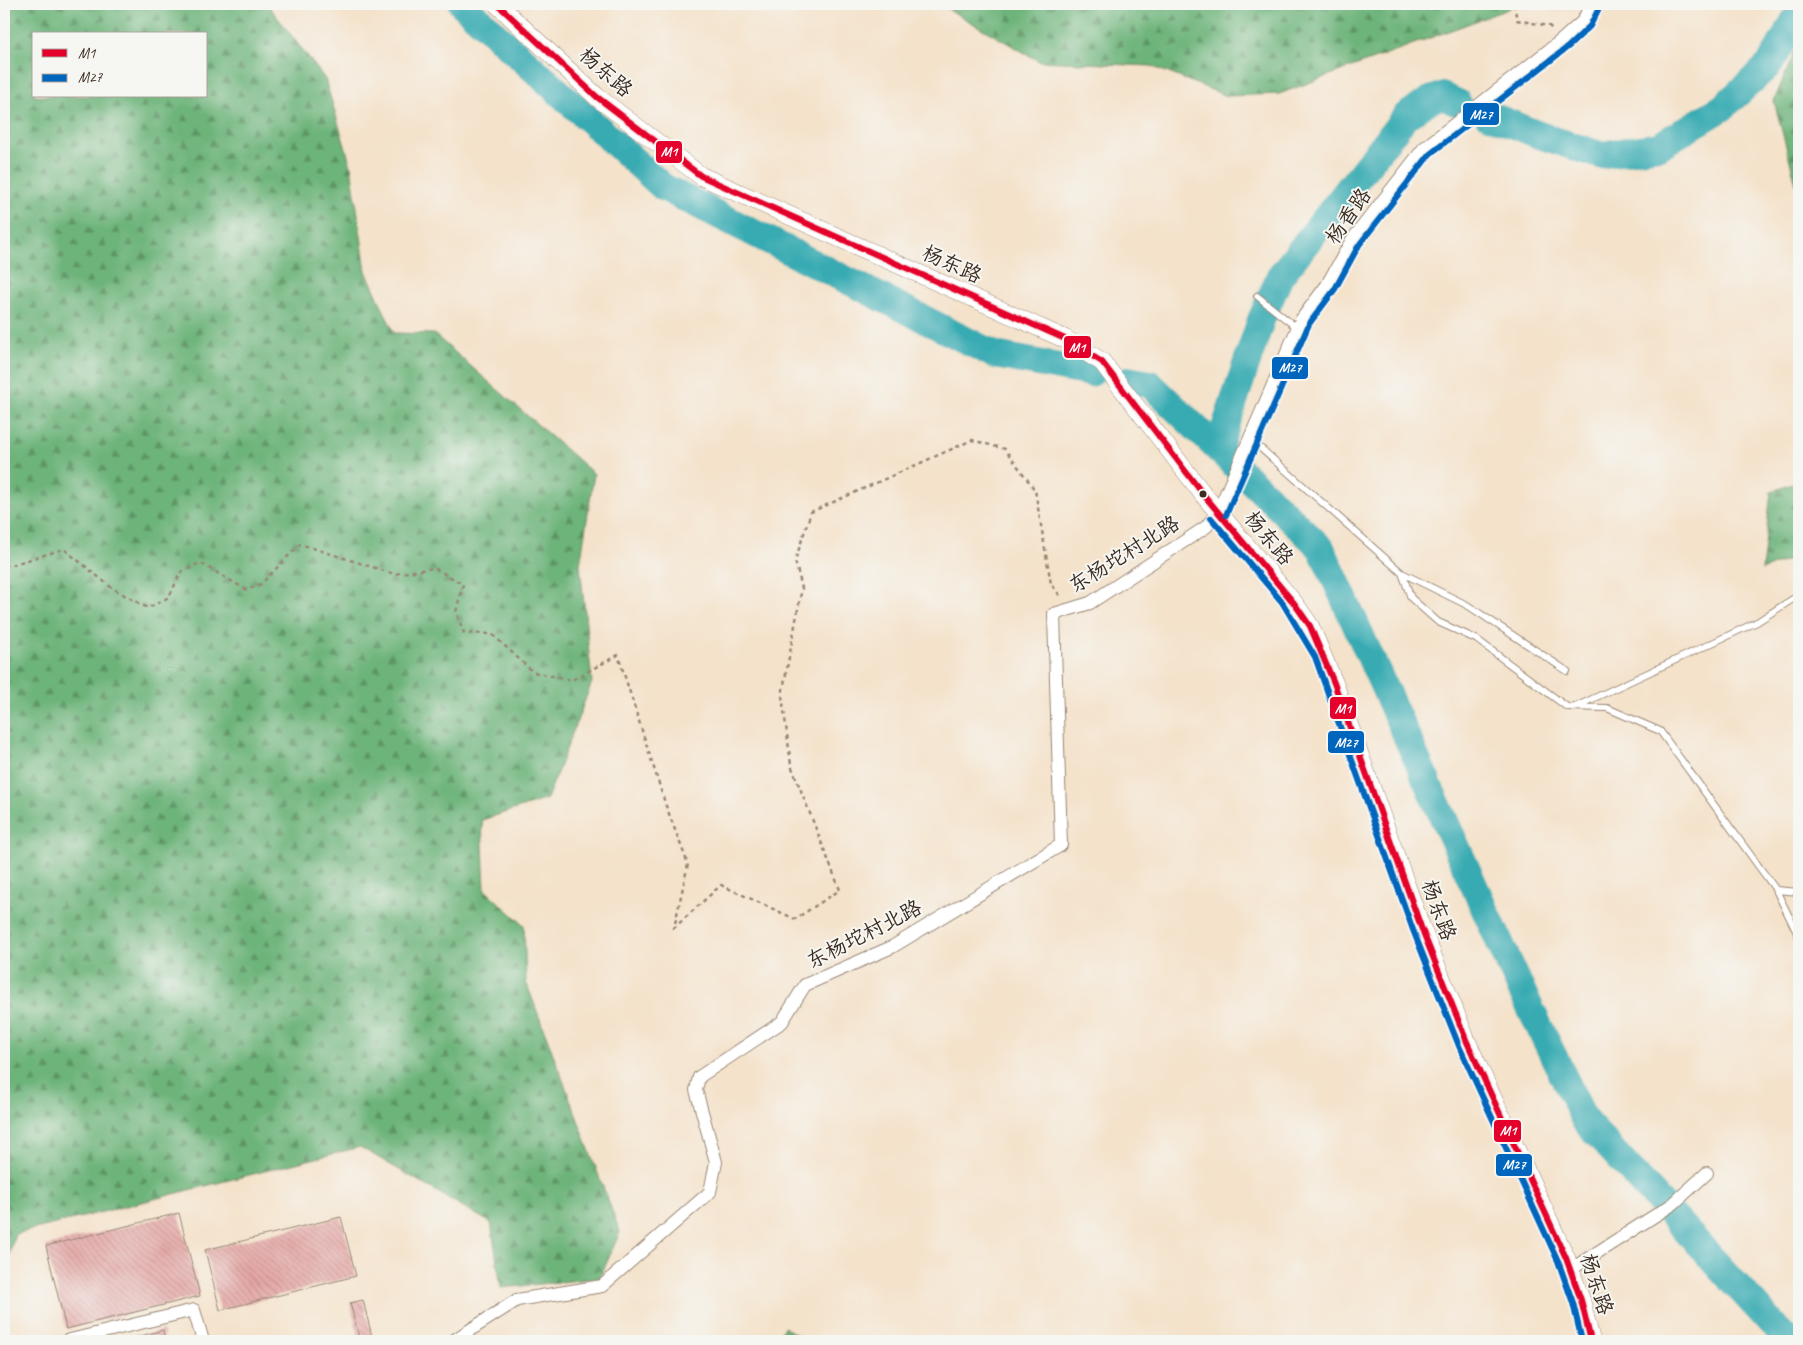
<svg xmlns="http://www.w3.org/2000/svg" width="1803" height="1345" font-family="Caveat,'LXGW WenKai TC',sans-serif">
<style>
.forest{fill:url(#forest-firs);stroke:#546f4c;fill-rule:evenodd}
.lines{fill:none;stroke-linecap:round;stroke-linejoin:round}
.river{stroke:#38abb2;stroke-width:28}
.building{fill:url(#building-back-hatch)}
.lane-casing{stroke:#988674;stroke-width:8}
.street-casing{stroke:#988674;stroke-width:14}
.secondary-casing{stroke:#988674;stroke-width:19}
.path{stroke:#988674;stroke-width:2.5;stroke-dasharray:4 4;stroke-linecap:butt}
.lane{stroke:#fff;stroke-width:6}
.street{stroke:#fff;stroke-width:12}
.secondary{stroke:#fff;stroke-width:18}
.bus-1-casing{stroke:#f6f6f2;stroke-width:10}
.bus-2-casing{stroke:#f6f6f2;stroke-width:10}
.bus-1{stroke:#e4002b;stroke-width:6}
.bus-2{stroke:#0065bd;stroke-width:6}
.bus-dot{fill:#3b2a1e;stroke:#f6f6f2;stroke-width:2}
.labels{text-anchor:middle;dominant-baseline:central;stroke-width:4;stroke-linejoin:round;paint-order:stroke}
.street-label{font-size:21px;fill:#3b2a1e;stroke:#f6f6f2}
.line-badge{stroke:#f6f6f2;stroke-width:2}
.badge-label{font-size:14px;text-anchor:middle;font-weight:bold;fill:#fff}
</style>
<defs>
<pattern id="forest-firs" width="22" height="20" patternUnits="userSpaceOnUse" patternTransform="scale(1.25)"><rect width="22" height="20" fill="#6db47a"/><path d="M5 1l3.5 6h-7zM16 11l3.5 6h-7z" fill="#5b9363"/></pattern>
<pattern id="building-back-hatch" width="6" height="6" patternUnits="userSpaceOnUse" patternTransform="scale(1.25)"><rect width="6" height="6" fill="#e5a6a4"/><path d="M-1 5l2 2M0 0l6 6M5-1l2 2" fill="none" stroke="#bb8785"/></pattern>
</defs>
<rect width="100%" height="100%" fill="#f6f6f2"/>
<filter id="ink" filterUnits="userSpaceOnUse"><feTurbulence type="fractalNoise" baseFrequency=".02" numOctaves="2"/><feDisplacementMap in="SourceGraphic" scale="10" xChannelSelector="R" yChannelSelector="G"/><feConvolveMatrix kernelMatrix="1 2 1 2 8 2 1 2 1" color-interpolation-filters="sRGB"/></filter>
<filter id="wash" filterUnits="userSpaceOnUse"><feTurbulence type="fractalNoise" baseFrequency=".0096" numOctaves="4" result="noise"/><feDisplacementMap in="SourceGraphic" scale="20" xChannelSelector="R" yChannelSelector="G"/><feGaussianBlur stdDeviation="1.12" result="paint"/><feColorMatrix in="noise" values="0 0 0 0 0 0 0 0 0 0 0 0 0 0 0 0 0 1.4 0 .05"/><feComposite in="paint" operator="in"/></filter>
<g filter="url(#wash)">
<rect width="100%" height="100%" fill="#f4e2ca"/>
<path class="forest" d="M4,4H267L325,79L351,166L366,271L394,333L434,334L594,474L580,565L592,682L547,799L482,820L485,890L524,925L526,982L620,1232L600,1278L501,1288L491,1223L360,1147L15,1234L4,1275ZM34,34H206V96H34Z
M939,4H1515L1508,9L1279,94L1227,96L1151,66L1039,61Z
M1799,41V195L1774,101Z
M1799,481V555L1762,570L1771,492Z
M784,1327L807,1341H776Z"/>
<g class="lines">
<path class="river" d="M462,4L663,187L995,355L1091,373
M1487,114L1539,135L1600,155L1659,146L1722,108L1770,64L1799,13V6
M1127,380L1150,384L1321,548L1520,987L1585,1121L1788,1341
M1218,449L1261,320L1280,276L1406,116L1430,100L1442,96L1458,103"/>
</g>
<g id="blocks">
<path class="building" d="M179,1213L200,1296L66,1329L46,1246Z
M341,1217L356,1276L220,1310L205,1250Z
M363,1300L373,1341H360L350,1303Z
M163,1330L165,1341H122Z"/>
</g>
</g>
<g filter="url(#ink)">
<use href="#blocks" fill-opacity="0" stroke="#988674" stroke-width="1"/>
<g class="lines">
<defs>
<path id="lane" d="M1257,296L1297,328
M1249,438L1402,573L1467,605L1567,671
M1402,573L1411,598L1438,622L1476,639L1567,707L1607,708L1660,731L1776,890L1799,937
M1575,707L1757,622L1799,595
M1776,890L1799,892"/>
<path id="street" d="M1570,1270L1673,1204L1707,1173
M66,1341L194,1310L203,1341
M453,1341L517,1300L602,1286L710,1192L716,1162L696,1090L699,1077L782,1022L805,985L892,947L1061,845L1054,614L1090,603L1206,527L1218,512L1301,320L1327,285L1352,240L1424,148L1563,39L1583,21L1591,4"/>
<path id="secondary" d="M497,4L597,97L701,176L1065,339L1102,362L1203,494L1294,603L1310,626L1334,683L1421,927L1467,1042L1566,1258L1581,1300L1591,1341"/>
</defs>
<use href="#lane" class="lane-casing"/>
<use href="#street" class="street-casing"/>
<use href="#secondary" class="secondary-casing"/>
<path class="path" d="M1514,4L1517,20L1549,26L1552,29
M4,567L64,549L112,588L148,608L169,597L181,572L200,563L247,590L261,584L300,544L394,574L434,568L463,584L456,612L464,633L492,634L533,672L572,680L618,655L666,806L688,864L674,928L721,885L795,919L840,890L791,765L782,695L802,588L795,561L811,512L972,440L1005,449L1035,490L1051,584L1061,597"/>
<use href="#lane" class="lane"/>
<use href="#street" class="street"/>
<use href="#secondary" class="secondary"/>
<defs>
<path id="bus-1" d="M497,4L597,97L701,176L1065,339L1102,362L1203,494L1294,603L1310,626L1334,683L1421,927L1467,1042L1566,1258L1581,1300L1591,1341"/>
<path id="bus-2" d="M1226,515L1309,324L1335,289L1359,245L1430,154L1569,46L1590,26L1599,8
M1211,518L1282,602L1315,657L1413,930L1459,1046L1558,1261L1573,1303L1582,1341"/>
</defs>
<use href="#bus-1" class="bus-1-casing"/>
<use href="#bus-2" class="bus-2-casing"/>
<use href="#bus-1" class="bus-1"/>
<use href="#bus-2" class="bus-2"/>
</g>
</g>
<circle class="bus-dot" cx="1203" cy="494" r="4.5"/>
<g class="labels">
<g class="street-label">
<text transform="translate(606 72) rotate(41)">杨东路</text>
<text transform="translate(1348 216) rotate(-55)">杨香路</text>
<text transform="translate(952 264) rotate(24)">杨东路</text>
<text transform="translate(1269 538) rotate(50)">杨东路</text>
<text transform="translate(1124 554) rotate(-32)">东杨坨村北路</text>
<text transform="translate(1439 910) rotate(70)">杨东路</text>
<text transform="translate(864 934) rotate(-27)">东杨坨村北路</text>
<text transform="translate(1597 1284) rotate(72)">杨东路</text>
</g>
</g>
<g class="line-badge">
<rect x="1462" y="102" width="38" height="24" rx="5" fill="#0065bd"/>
<rect x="655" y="140" width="28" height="24" rx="5" fill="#e4002b"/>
<rect x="1063" y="335" width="29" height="24" rx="5" fill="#e4002b"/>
<rect x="1271" y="356" width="38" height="24" rx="5" fill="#0065bd"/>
<rect x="1329" y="696" width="28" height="24" rx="5" fill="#e4002b"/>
<rect x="1327" y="730" width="38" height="24" rx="5" fill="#0065bd"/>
<rect x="1493" y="1119" width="29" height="24" rx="5" fill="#e4002b"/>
<rect x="1495" y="1153" width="38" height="24" rx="5" fill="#0065bd"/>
</g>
<g class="badge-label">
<text x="1481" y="119">M27</text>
<text x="669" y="156">M1</text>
<text x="1077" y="352">M1</text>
<text x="1290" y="372">M27</text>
<text x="1343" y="713">M1</text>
<text x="1346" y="747">M27</text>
<text x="1508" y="1135">M1</text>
<text x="1514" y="1169">M27</text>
</g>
<rect width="1803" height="1345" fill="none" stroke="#f6f6f2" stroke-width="20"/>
<rect x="32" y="32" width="175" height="65" fill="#f6f6f2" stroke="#aba49d"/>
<rect x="42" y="49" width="25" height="8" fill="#e4002b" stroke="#aba49d"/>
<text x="78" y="58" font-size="15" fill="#3b2a1e">M1</text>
<rect x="42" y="74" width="25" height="8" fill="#0065bd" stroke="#aba49d"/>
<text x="78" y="82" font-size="15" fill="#3b2a1e">M27</text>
</svg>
